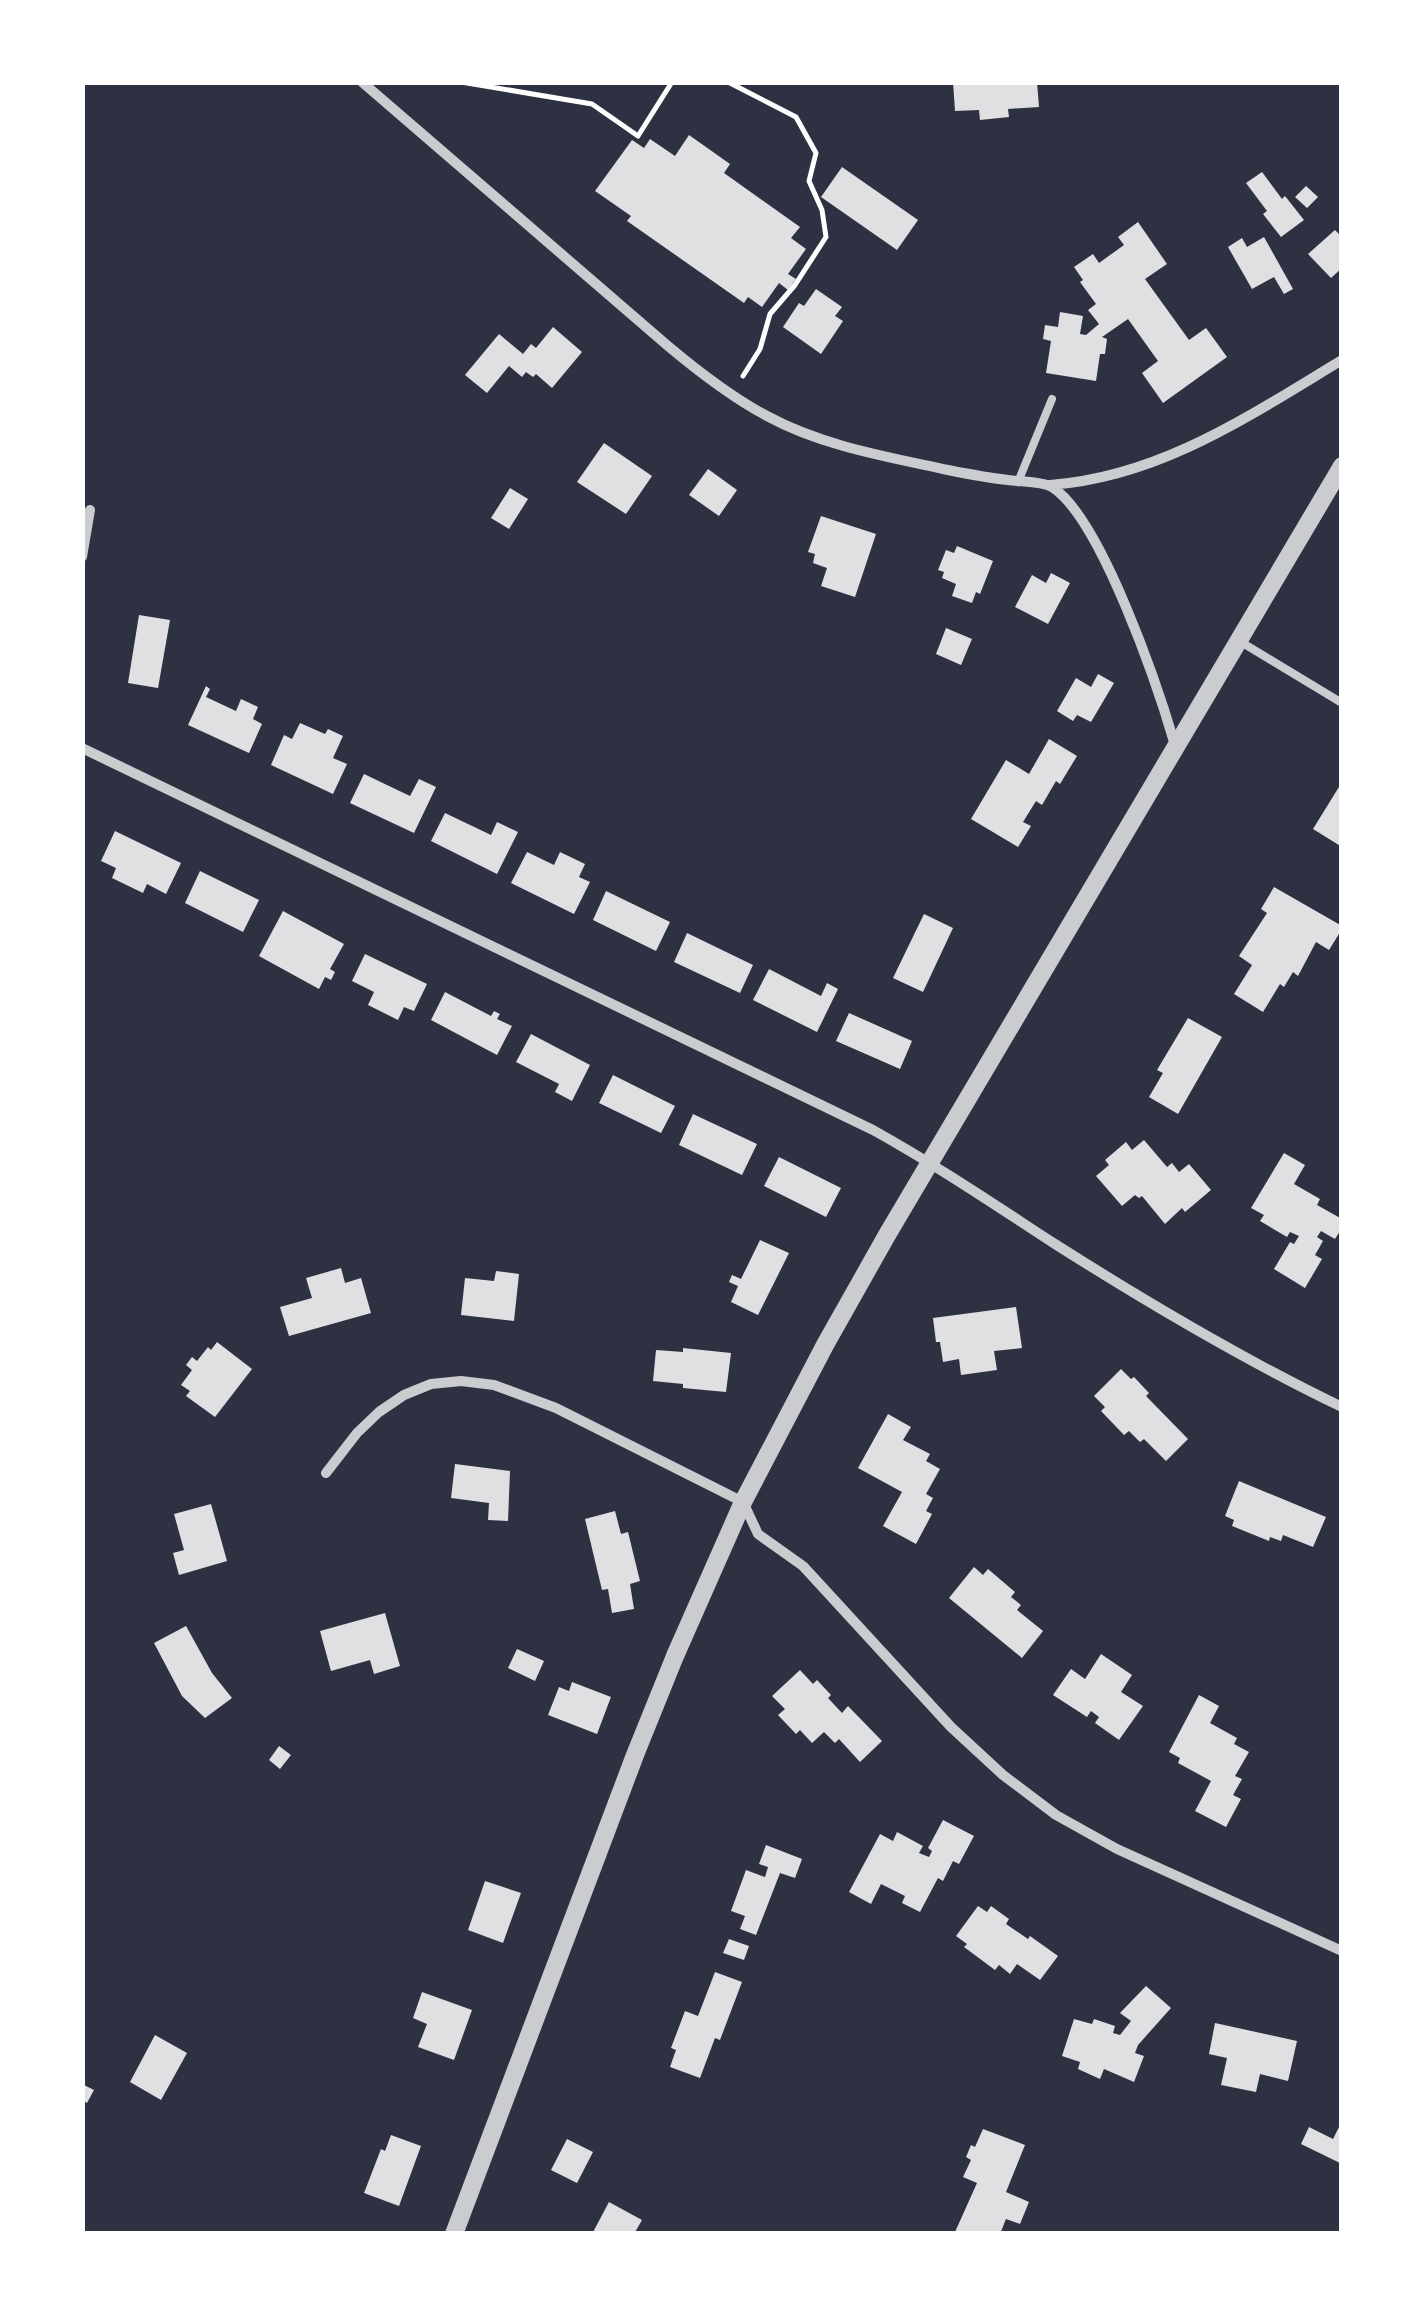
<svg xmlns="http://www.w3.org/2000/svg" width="1424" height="2316" font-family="Poppins,sans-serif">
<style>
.building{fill:#e0e0e3}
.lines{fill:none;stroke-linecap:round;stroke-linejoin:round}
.path{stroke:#fff;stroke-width:5}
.service{stroke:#caccd0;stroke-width:8}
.minor{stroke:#caccd0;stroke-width:10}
.tertiary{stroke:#caccd0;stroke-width:18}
</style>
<rect width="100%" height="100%" fill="#2d3142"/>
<path class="building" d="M953,82H1037L1039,107L1008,109L1009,117L980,120L979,110L955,111Z
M689,135L730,164L724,173L800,227L791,238L806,249L788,274L796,279L788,290L779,283L762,307L748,297L744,303L627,221L631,216L595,191L632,140L644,148L650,139L675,156Z
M842,167L918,220L897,250L821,197Z
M1262,172L1282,199L1285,196L1304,220L1281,237L1263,214L1267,211L1246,183Z
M1306,186L1318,197L1307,208L1295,197Z
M1138,222L1167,264L1145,279L1189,340L1206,328L1227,357L1163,403L1142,373L1158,361L1128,319L1102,337L1107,339L1105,354H1100L1096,381L1046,373L1051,341L1043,339L1045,325L1058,327L1060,312L1083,316L1080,334L1086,335L1099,324L1088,310L1096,304L1080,282L1083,280L1074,267L1093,254L1099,263L1124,245L1118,237Z
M1335,230L1342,237V268L1331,278L1308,254Z
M1264,237L1293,289L1284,294L1274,277L1252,289L1228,247L1242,238L1247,247Z
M816,289L842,307L835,316L843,321L821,354L783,327L799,303L804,306Z
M553,327L582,352L552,388L536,374L533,377L526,372L522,377L509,366L487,393L465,375L499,334L523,354L531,344L536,348Z
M604,443L652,476L626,514L577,482Z
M708,469L737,490L719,516L689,495Z
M510,488L528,499L509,529L491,518Z
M821,516L876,534L855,597L821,586L827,568L813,563L815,554L808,552Z
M957,546L993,561L980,594L976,592L972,603L952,596L956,584L942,578L944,572L938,570L946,550L954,553Z
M1051,573L1070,583L1048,624L1015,607L1032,575L1046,583Z
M139,615L170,620L158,688L128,683Z
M946,628L972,639L961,665L936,654Z
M1098,674L1114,683L1091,722L1077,715L1073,721L1057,711L1076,678L1091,687Z
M206,686L210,689L206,697L236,711L241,699L258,707L253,719L262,724L249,753L188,725Z
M300,723L325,734L328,729L343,736L333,758L347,764L333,794L271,765L284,735L292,739Z
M1049,739L1077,756L1060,784L1056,781L1042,805L1036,801L1023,822L1031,826L1018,847L971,819L1006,760L1029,774Z
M364,774L410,796L419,779L436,787L414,833L350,803Z
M1342,782V847L1313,829Z
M445,813L491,835L497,822L518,832L497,874L431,841Z
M115,831L181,863L166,894L147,884L143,893L112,878L116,868L101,861Z
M527,852L554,865L560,852L585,864L579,877L590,882L574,914L511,883Z
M200,871L259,900L243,932L185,903Z
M1274,887L1342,926V929L1329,950L1316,942L1298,976L1293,972L1284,987L1280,984L1263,1012L1234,994L1252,965L1239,956L1267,913L1261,909Z
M606,891L670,922L656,951L593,920Z
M283,911L344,944L330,969L335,972L331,980L325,977L319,989L259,956Z
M924,914L953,928L923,992L893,978Z
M687,933L753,965L740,993L674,962Z
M365,954L427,984L414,1011L404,1007L398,1020L368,1005L374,992L352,981Z
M769,969L821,996L827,983L838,989L817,1032L753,1000Z
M445,992L491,1016L494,1011L500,1014L497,1019L512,1026L497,1055L431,1020Z
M849,1013L912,1041L900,1069L836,1041Z
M1188,1018L1222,1037L1178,1114L1149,1097L1163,1073L1157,1070Z
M531,1034L590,1065L572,1101L555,1092L559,1084L516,1062Z
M613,1075L675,1106L661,1133L599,1103Z
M693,1114L757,1144L742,1175L679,1145Z
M1144,1140L1167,1167L1172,1163L1179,1172L1189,1164L1211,1190L1185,1212L1182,1208L1165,1224L1142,1196L1139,1198L1135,1195L1122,1206L1096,1176L1109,1165L1105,1160L1126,1142L1132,1150Z
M1284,1153L1305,1165L1294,1184L1320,1199L1317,1205L1342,1219V1228L1335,1239L1321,1231L1317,1237L1323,1241L1315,1255L1322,1259L1305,1288L1274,1269L1290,1242L1294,1244L1299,1236L1290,1232L1287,1237L1260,1221L1264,1215L1251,1208Z
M779,1157L841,1188L826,1217L764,1186Z
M760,1240L789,1253L758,1315L731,1302L738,1286L729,1282L732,1275L741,1279Z
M341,1268L345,1283L361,1278L371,1313L289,1336L280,1307L312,1298L306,1278Z
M496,1271L519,1274L514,1321L461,1315L465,1278L494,1281Z
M1016,1307L1022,1348L994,1351L997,1370L961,1375L959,1359L943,1362L940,1342H936L933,1318Z
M217,1342L252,1369L215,1417L186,1396L190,1391L181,1385L192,1370L186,1365L192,1357L197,1361L208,1347L211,1350Z
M683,1348L731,1353L726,1392L683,1388V1384L653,1381L656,1350L683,1352Z
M1121,1369L1131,1379L1134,1377L1149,1393L1146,1396L1188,1439L1166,1461L1144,1439L1140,1442L1129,1431L1124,1435L1101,1411L1105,1407L1094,1396Z
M888,1414L911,1427L903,1440L930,1454L926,1461L940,1469L926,1494L933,1498L926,1511L932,1514L916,1544L883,1526L902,1492L858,1468Z
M455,1464L510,1471L508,1521L488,1520L489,1503L451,1498Z
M1239,1481L1326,1517L1313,1547L1283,1535L1281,1541L1270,1537L1269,1541L1232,1526L1234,1520L1225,1516Z
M211,1504L227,1561L179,1575L173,1553L184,1550L174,1514Z
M615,1511L621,1534L628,1532L640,1581L630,1584L634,1609L612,1613L608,1589L602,1590L585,1519Z
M974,1567L983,1575L988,1569L1015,1592L1011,1597L1021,1605L1017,1610L1043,1631L1022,1658L949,1598Z
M385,1613L400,1666L374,1674L370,1660L331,1671L320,1631Z
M186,1626L212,1673L232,1698L205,1718L182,1696L154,1643Z
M517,1649L544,1661L535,1681L508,1668Z
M1101,1654L1132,1675L1121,1692L1143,1706L1119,1740L1095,1723L1099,1717L1091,1711L1087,1717L1053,1695L1071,1669L1085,1679Z
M800,1670L813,1684L817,1680L831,1695L828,1698L842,1713L848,1706L882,1741L860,1762L839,1739L835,1743L824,1732L812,1743L800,1730L796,1734L778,1715L785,1709L772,1696Z
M572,1682L611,1697L597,1734L548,1715L559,1687L569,1691Z
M1199,1695L1219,1706L1210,1723L1237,1738L1234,1744L1249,1752L1235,1776L1242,1779L1233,1795L1241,1799L1226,1827L1195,1811L1211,1781L1178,1763L1180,1758L1169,1752Z
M279,1746L291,1755L280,1769L269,1760Z
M943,1820L974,1836L959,1864L953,1861L943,1881L938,1878L920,1912L902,1903L905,1896L881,1884L871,1904L849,1892L880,1834L893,1841L897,1832L923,1846L919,1853L929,1857L932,1851L928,1848Z
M766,1845L802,1859L795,1878L780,1873L756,1935L740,1929L745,1916L731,1911L746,1870L765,1877L768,1867L759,1864Z
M485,1881L521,1893L503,1943L468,1930Z
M978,1906L987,1912L991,1906L1009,1919L1006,1924L1028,1939L1030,1936L1058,1956L1040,1980L1017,1964L1010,1974L999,1965L995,1970L964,1947L967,1944L956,1936Z
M729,1939L749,1946L744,1960L723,1953Z
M715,1972L742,1982L720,2040L715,2038L700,2078L670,2067L676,2050L671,2048L685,2011L698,2016Z
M1146,1986L1171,2008L1138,2045L1135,2053L1144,2056L1134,2082L1104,2069L1100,2079L1078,2069L1080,2062L1062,2056L1074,2019L1092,2024L1094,2019L1115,2026L1113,2033L1120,2035L1131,2021L1120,2013Z
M422,1992L472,2010L454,2060L418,2047L427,2024L413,2018Z
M1215,2023L1297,2041L1288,2081L1260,2074L1256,2092L1221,2085L1227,2058L1209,2054Z
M155,2035L187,2053L161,2100L130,2082Z
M82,2084L94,2090L87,2103L82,2100Z
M1309,2127L1333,2139L1339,2127L1342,2128V2164L1301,2144Z
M983,2129L1025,2145L1006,2192L1029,2202L1020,2224L1006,2219L1000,2234H957L955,2232L977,2183L963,2177L971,2160L966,2157L971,2145L975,2147Z
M391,2135L421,2146L399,2206L364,2193L381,2149L385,2151Z
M567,2139L593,2152L577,2183L551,2170Z
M609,2202L642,2220L634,2234H592Z"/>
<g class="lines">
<path class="path" d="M461,82L592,104L638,136L672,82
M728,82L796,117L816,153L809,181L822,210L826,237L795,285L770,314L760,349L743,376"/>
<path class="service" d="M1018,482L1052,399
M1241,642L1342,703"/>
<path class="minor" d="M362,82L668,346C699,372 731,397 767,416C822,446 888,457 948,470C968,474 988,478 1008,480C1021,482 1041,481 1052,487C1101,518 1158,687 1175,745
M1050,485C1160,477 1249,416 1342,360
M82,557L90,510
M82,748L873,1130C936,1165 995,1205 1055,1244C1148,1303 1242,1359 1342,1407
M326,1473L357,1433L379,1412L404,1395L431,1384L461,1381L494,1385L556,1408L743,1502L758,1534L803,1566L951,1727L1003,1775L1056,1815L1117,1849L1342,1951"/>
<path class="tertiary" d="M454,2234L635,1755L675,1656L743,1502L825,1345L887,1235L1342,466"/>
</g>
<rect width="1424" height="2316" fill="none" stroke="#ffffff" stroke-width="170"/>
</svg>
